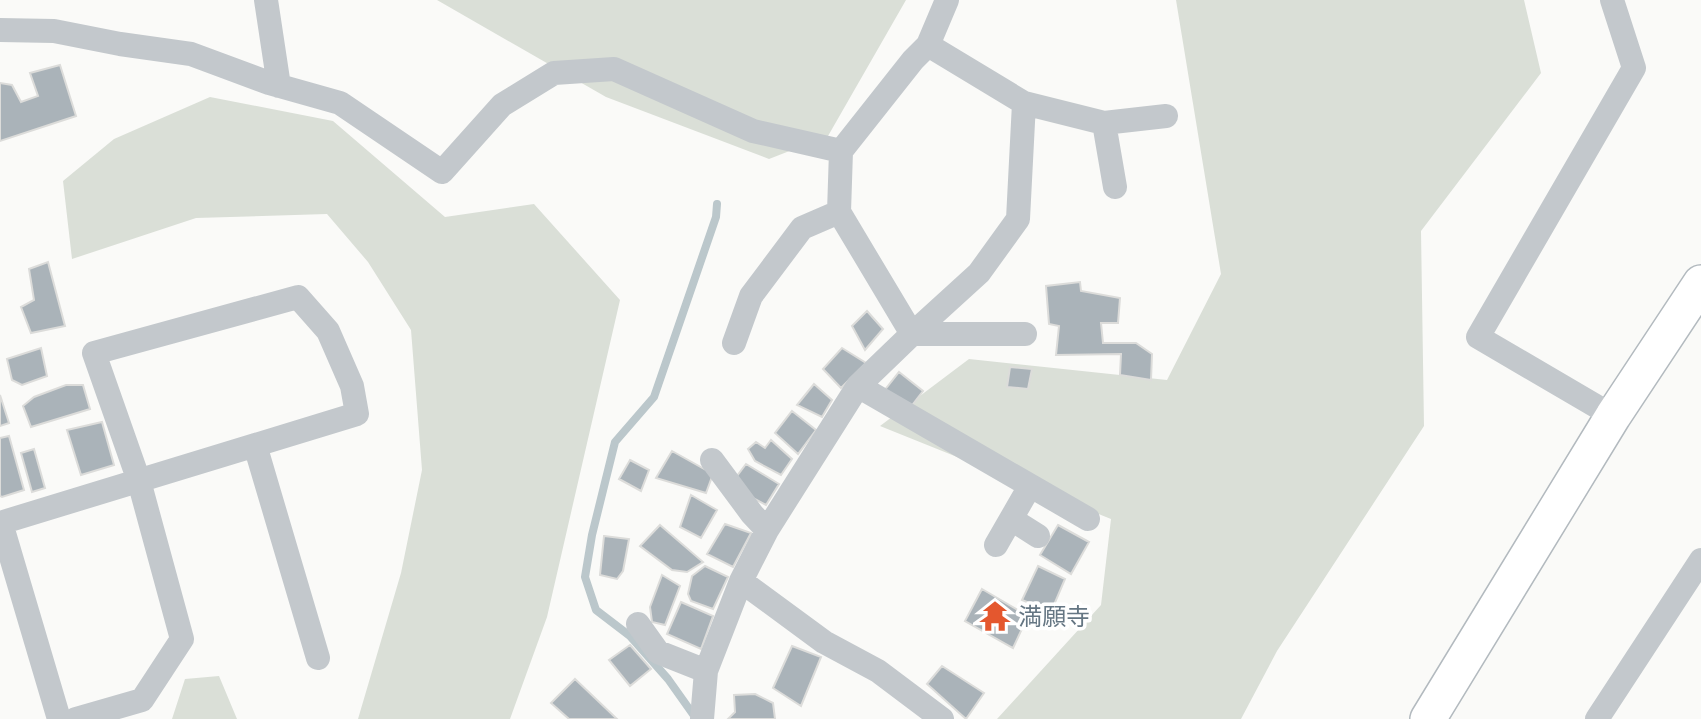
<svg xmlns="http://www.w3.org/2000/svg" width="1701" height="719" font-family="Arial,'Noto Sans JP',sans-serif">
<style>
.green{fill:#dadfd7}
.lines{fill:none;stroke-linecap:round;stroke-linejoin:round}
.stream{stroke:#bbc7cb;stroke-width:8}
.building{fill:#aab3b9;stroke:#dcdcda;stroke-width:2}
.secondary-casing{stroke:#b3babf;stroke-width:38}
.street{stroke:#c3c8cc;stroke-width:24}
.secondary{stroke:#fff;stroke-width:35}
.labels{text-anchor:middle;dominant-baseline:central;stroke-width:7;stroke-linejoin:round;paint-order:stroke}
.poi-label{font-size:24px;fill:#657683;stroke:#fff;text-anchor:start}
</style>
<rect width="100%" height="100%" fill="#fafaf8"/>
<path class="green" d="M437,0H906L828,136L769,159L606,97Z
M1176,0H1524L1541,73L1421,231L1424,426L1277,651L1241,719H997L1101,605L1111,519L880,426L969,359L1167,380L1221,274Z
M210,97L333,121L445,217L534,204L620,300L547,617L510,719H358L401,573L422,470L411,330L368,262L327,214L196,218L72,259L63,181L114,139Z
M219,676L237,719H172L185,679Z"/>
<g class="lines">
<path class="stream" d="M695,717L668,679L630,636L596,610L585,577L592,535L615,442L654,397L716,217L717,204"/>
</g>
<path class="building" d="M60,65L76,116L0,141V83L12,85L21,102L38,96L30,73Z
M48,262L65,326L31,333L21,307L34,300L29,269Z
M1080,282L1081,291L1120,298L1118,323H1101L1103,343H1136L1152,354L1151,380L1120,375L1121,354L1056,355L1059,326L1049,324L1046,286Z
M867,311L883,329L865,350L852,326Z
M41,348L47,376L22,385L12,380L7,359Z
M842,348L866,363L841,388L823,369Z
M1010,367L1032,369L1028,389L1007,387Z
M899,372L923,391L910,408L884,391Z
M814,384L832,400L822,417L797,405Z
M66,385H83L90,409L31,427L23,406L34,397Z
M0,395L9,423L0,426Z
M792,411L816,430L798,454L775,433Z
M102,422L114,465L81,475L67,430Z
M9,436L24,490L2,497L0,496V438Z
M771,440L792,459L781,475L755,461L748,449L756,442L765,448Z
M34,449L45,488L32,492L21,453Z
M672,451L713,474L706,493L656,478Z
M630,460L649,470L641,491L619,479Z
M746,464L779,484L766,505L738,490L734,480Z
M691,495L717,510L701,538L680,527Z
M725,524L751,533L733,567L707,554Z
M660,525L703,562L687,572L672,570L640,546Z
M1058,525L1089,542L1071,574L1040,555Z
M604,536L629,539L623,571L617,579L600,575Z
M705,566L728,577L713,609L691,601L688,594L692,576Z
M1038,566L1065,579L1051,612L1022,600Z
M662,575L680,586L665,625L652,622L650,607Z
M982,589L1028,616L1013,648L965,621Z
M681,602L713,616L701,649L667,634Z
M630,645L651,669L630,686L609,660Z
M792,646L821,657L801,706L773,688Z
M942,666L984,693L966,719L927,684Z
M575,679L617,719H569L551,703Z
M755,694L773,703L775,719H728L735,712L734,695Z"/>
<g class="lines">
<defs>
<path id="secondary" d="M1428,719L1613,416L1701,283"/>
</defs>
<use href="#secondary" class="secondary-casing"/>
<path class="street" d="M266,0L279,86
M1612,0L1634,68L1478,337L1613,416
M0,30L54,31L120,44L191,54L269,83L340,103L442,172L502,105L554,73L614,69L753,131L841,151
M928,45L1024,103L1104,123L1166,116
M1024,103L1018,219L979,273L912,334H1025
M1104,123L1115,187
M734,343L751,296L802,228L839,212L841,151L913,60L928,45L947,0
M858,386L1088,519
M255,445L318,658
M712,460L752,514L767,530
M1011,519L1038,536
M0,523L357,414L352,386L328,331L298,297L94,353L139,481L182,639L142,700L76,719
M1,523L59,719
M996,545L1030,486
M741,581L824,642L878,671L942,719
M638,624L658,652L706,671
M702,719L706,671L741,581L767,530L858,386L912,334L839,212
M1597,719L1701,560"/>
<use href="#secondary" class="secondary"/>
</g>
<defs>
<symbol id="temple-bare" viewBox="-9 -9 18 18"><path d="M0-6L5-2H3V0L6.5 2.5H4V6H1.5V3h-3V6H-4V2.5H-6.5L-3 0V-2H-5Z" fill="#e4572e" stroke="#fff" stroke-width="2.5" paint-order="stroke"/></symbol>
</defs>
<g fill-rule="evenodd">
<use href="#temple-bare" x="973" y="594" width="44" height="44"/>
</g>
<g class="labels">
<g class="poi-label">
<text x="1018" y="616">満願寺</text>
</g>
</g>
</svg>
